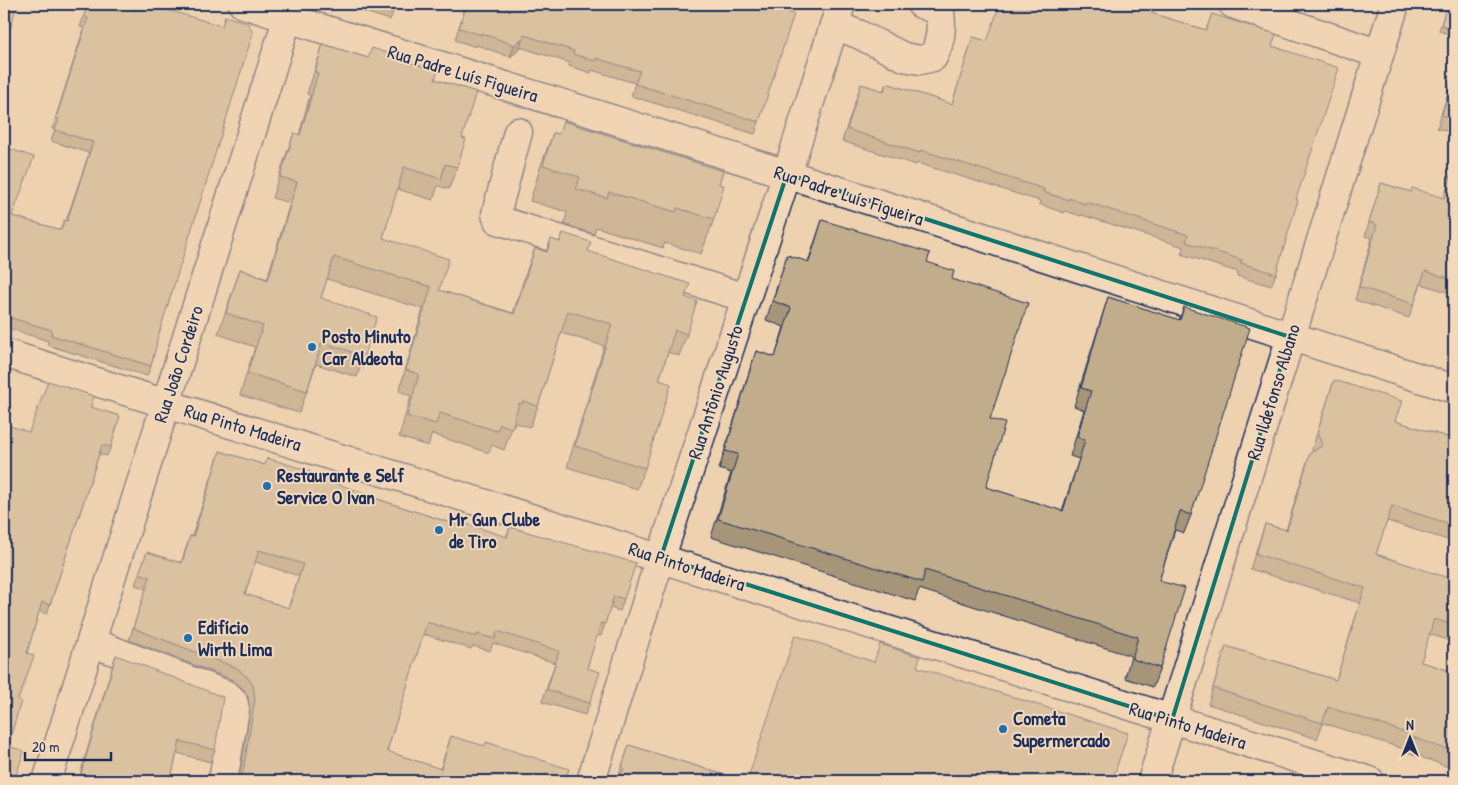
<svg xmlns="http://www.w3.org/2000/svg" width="1458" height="785" font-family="'Patrick Hand',sans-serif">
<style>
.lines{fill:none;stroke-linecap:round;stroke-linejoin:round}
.minor-casing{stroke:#1b2f5e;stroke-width:31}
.major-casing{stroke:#1b2f5e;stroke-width:31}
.minor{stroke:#f3d8ba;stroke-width:28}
.major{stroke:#f3d8ba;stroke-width:28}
.wall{fill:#a69578;stroke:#1b2f5e;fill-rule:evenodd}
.shaded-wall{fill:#877962;stroke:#1b2f5e}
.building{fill:#c1ad8c;stroke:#1b2f5e;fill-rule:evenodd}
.marked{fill:none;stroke:#0f766e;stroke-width:4;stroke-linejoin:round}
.poi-dot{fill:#1f6fb2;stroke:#f3d8ba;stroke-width:2}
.labels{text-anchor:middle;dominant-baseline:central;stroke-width:4;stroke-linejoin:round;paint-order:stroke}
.street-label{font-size:19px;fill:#1b2f5e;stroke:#f3d8ba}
.poi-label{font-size:19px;font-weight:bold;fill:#1b2f5e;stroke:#f3d8ba;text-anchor:start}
</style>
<rect width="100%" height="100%" fill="#eed2af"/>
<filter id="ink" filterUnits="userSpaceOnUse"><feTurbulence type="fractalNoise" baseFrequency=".02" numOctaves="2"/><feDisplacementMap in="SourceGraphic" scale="10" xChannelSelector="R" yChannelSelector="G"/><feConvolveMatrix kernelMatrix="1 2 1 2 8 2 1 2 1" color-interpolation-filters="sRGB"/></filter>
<g filter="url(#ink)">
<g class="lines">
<defs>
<path id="minor" d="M243,4L787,174L1454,389
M1233,4L1379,54
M834,25L858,34L904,57L920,60L933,57C941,41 942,29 940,11L921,4
M518,132L496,214L498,220L746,298
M91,642L227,695L233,701L235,709L223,781
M47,781L292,4
M591,781L653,581L787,174L841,4
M1152,781L1395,4"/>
<path id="major" d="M4,353C460,492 914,641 1370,781"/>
</defs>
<use href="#minor" class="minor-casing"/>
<use href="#major" class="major-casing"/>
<use href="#minor" class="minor"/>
<use href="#major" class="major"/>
</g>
<path class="wall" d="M88,4L137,9L139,4L222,26L225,16L156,343L151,366L147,376L47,345L48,341L4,327V147L12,216L60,230L64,220L66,221L89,153L51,141L55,130L52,129L84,28L80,27Z
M340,4H396L390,20Z
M466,4H792L759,122L755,134L631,96L635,83L614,77L592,70L591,73L569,66L570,63L520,47L519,50L510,57L477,45L476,47L455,40Z
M1447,4H1454V36L1439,31Z
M1151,13L1206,30L1212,14L1272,46L1296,199L1276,274L1271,286L1237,276L1238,272L1181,254L1184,247L1082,215L1081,216L1065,211L1064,213L1039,204L1040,201L917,163L916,165L842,141L861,84L883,91L886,83L952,104L973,37L987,41Z
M323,44L368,58L401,60L435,79L462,138L457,167L449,189L438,186L433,200L397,189L383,238L439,290L513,313L527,270L535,248L546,252L551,239L559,242L563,233L588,251L685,297L687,334L679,356L668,352L659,380L645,468L637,489L567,467L604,346L561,333L538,406L530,427L515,423L514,425H513L504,450L492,445L489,453L432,434L428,446L399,437L411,396L399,391L423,309L327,279L321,298L364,356L357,377L316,364L307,391L299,413L240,395L255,347L218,334L240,269L267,279L290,203L272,198L286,155L294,133L299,135L310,95L307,94L316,66Z
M1454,73V133L1437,128Z
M553,133L719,184L714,219L701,254L665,243L663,248L596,227L594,234L564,224L567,212L530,201L540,168Z
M1454,164V294L1421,284L1409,318L1355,300L1372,238L1365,236L1381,183L1411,192L1444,198Z
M822,220L927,262L952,279L990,419L986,487L1062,511L1079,459L1070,456L1084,410L1074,406L1102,316L1108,297L1179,320L1184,307L1191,515L1184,533L1175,530L1159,581L1160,668L1153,687L1125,678L1131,656L919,589L915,601L711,537L731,473L719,469L750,369L756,351L775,357L784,327L766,320L781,274L787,255L808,262Z
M1334,380L1395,421L1454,439V542L1387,521L1376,554L1453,580L1454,576V642L1429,634L1421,662L1454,672V769L1404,751V749L1323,723L1317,739L1208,704L1226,646L1336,680L1360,603L1250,569L1265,524L1286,530L1305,468L1310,453L1313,451L1312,449Z
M91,407L111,447L107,456L99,454L47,614L39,611L27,653L18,700L8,746L4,781L29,432Z
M220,451L264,465L309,475L371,497L466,528L506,537L510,527L624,599L620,611L610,608L601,636L597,635L587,668L590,703L585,715L542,702L555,663L493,643L490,651L473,646L471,649L423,634L387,751L440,769L451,736L565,781L239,779L250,711L248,697L244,690L233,680L129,640L146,589L135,585L147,552L181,563L190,536H192ZM255,562L299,576L288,608L245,594Z
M116,655L215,750L210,762L177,753L170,781H78L112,667Z
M629,745L744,781L621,775H619Z"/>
<path class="shaded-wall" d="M523,38L519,50L510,57L514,45Z"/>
<path class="building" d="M4,4H17L4,50Z
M88,4H119L138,10L140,4H148L222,26L225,16L248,23L253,33L156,343H157L151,366L51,335L52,330L4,316V147L34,157L12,216L61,230L64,220L67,221L93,142L55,130L59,119L56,118L88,18L84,16Z
M382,4H396L394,8Z
M467,4H792L790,13L794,14L759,122L635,84L640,71L618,65L596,58L595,61L573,54L574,51L524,35L523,38L514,45L481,33V35L459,28Z
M1000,4H1154L1151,13L1206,30L1212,14L1276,34L1272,46L1339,68L1296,199L1298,200L1276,274L1241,263L1242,260L1186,242L1188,235L1086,202L1085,204L1069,198V200L1043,192L1044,189L921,150L920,153L847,129L861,84L884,91L886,83L952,104L973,37L987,41Z
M1447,4H1454V29L1441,25Z
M323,44L368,58L372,48L402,58L401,60L438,71L435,79L476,92L462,138L466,139L457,167L445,164L441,179L404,167L383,238L449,259L439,290L514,314L535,248L547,252L551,239L560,242L563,233L591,242L588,251L690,284L685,297L697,301L687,334L675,330L659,380L671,384L645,468L575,446L612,324L568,311L538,406L523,401L522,404L519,403L512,428L500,424L497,431L440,413L436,424L407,416L419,374L406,370L431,287L334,257L321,298L377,317L364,356L322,342L307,391L247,373L263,326L226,313L240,269L268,280L297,182L280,177L294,133L300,135L318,73L315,72Z
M1454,74V118L1442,115Z
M563,121L723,171L719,184L724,185L714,219L677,208L676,212L609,192L607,198L576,189L580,177L543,165L553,133L559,134Z
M1454,166V280L1425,271L1414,304L1359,287L1377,225L1369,222L1381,183L1411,192L1412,188L1444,198Z
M822,220L930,253L927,262L954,271L952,279L1028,303L990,419L1005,423L986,487L1063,511L1085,440L1077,437L1091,391L1081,388L1108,297L1180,320L1184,307L1250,328L1191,515L1180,511L1159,581L1185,588L1160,668L1132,659L1138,637L925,570L922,582L718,519L738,454L725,451L756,351L775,357L791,308L773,301L787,255L809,262Z
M1334,380L1402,401L1395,421L1454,439V525L1392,506L1376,554L1454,580V578V625L1434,619L1421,662L1454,672V752L1409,736L1410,734L1328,707L1322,723L1213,688L1226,646L1336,680L1365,588L1256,554L1265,524L1287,530L1310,453L1323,445L1317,434Z
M48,381L94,396L91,407L120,416L111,447L102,445L50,605L42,602L27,653L34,656L18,700L21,701L8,746L24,751L14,781H4V424L29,432Z
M220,451L265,465L267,458L310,471L309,475L371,495V497L466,528L467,524L507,537L510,527L636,563L624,599L614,596L605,624L601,623L587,668L600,672L590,703L547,690L559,651L497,631L495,639L477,634L476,637L427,622L387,751L441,769L451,736L485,746L486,742L569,769L565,781H236L239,779L243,772L255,699L253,685L248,678L237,668L133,628L150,577L139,573L147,552L182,563L190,536L193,537ZM259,550L303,564L289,608L245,594Z
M795,635L874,662L880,644L920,657L917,667L1128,733L1112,781H747Z
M116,655L223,697L215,750L180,741L170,781H88V780L80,777Z
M629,745L744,781H619L624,768L622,767Z"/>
</g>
<path d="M0 0H1458V785H0ZM787,174L1290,337L1172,720L661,557Z" fill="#eed2af" fill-opacity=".55" fill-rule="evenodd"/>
<path class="marked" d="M787,174L1290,337L1172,720L661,557Z"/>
<g class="poi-dot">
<circle cx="312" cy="347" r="5"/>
<circle cx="267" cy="486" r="5"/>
<circle cx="439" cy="530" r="5"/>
<circle cx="188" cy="638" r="5"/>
<circle cx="1003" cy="729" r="5"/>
</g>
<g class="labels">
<g class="street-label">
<text transform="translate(463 73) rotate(17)">Rua Padre Luís Figueira</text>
<text transform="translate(849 195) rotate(18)">Rua Padre Luís Figueira</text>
<text transform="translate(178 364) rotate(-72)">Rua João Cordeiro</text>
<text transform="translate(715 392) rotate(-72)">Rua Antônio Augusto</text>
<text transform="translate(1273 392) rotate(-73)">Rua Ildefonso Albano</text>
<text transform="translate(243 427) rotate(17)">Rua Pinto Madeira</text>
<text transform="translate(687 566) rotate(18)">Rua Pinto Madeira</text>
<text transform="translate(1188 725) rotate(17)">Rua Pinto Madeira</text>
</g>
<g class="poi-label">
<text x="322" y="336">Posto Minuto<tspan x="322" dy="22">Car Aldeota</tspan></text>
<text x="277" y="475">Restaurante e Self<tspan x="277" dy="22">Service O Ivan</tspan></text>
<text x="449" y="519">Mr Gun Clube<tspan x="449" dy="22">de Tiro</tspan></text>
<text x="198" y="627">Edifício<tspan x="198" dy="22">Wirth Lima</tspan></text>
<text x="1013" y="718">Cometa<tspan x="1013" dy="22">Supermercado</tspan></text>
</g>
</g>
<rect width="1458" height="785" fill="none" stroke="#f3d8ba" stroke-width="20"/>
<rect x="10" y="10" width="1438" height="765" fill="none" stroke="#1b2f5e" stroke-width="2" filter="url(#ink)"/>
<g transform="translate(1410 738)" stroke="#f3d8ba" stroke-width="4" paint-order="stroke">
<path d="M0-4L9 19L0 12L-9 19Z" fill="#1b2f5e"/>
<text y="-8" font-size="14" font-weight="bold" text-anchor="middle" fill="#1b2f5e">N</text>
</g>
<path d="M25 752v8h86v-8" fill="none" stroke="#1b2f5e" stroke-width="2.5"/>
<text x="32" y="752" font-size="15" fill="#1b2f5e" stroke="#f3d8ba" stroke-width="4" paint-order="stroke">20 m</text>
</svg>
